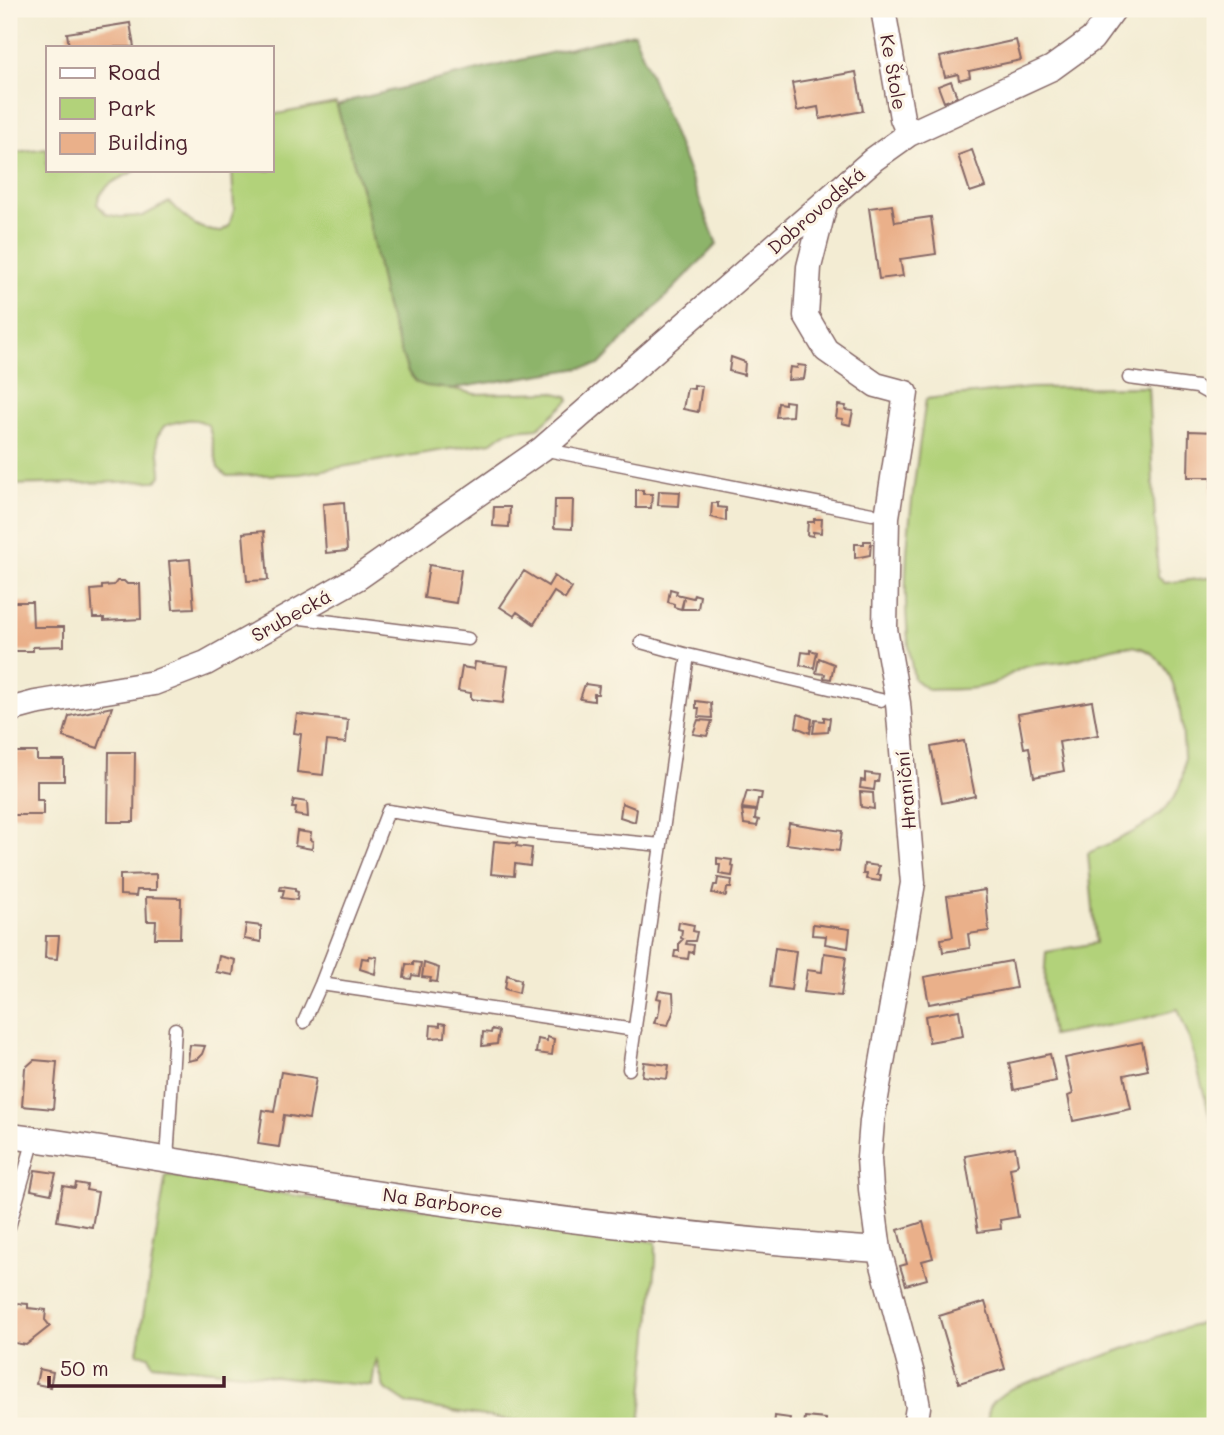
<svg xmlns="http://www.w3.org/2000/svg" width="1224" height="1435" font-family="Mali,sans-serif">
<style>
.green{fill:#b2d27a;stroke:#7e7852;stroke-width:2}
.forest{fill:#8db46a;stroke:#6c6a4a;stroke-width:2}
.building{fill:#eab08a}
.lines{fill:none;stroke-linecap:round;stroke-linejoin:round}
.service-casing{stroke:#856766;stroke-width:15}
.minor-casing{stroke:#856766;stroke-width:27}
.service{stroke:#fff;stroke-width:12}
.minor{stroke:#fff;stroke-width:24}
.labels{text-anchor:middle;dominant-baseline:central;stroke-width:6;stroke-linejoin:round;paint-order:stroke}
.street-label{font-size:19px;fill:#4a1f2b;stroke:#fcf5e5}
</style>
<rect width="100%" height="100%" fill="#fcf5e5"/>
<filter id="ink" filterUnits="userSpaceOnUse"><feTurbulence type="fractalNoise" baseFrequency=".0143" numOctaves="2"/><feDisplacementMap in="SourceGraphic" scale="14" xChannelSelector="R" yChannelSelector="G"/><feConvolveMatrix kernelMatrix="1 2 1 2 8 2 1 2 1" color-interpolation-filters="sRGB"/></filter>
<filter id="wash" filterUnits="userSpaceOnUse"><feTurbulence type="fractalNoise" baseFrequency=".00686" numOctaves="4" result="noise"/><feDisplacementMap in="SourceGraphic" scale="28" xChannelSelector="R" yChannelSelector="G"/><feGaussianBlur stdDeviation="1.57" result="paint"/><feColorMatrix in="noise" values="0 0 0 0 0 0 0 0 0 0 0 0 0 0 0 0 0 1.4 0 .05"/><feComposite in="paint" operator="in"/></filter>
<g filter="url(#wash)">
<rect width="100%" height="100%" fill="#f3ecd3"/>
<path class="green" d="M336,103L365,201L386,307L408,372L426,386H441L475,394L552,392L567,396L569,400L538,428L515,430L504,433L492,442L299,474L227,476L218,468L209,426C195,415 180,421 164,426L157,437L161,471V476L156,481L9,485V153L47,148V170H137C120,179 101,184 97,204L106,214L120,217L143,216L169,202C187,219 194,229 220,232L229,226L234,210L232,170H271V115Z
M1148,387L1158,577L1165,583L1215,577V1136L1191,1044L1178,1009L1142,1019L1052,1036L1044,982L1046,952L1096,943L1088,853C1132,833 1188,814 1184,755C1182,718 1178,643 1124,646C1107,647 1089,657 1073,660C1057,664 1040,663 1025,667C1013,671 1003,680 992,684C972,691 948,689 928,690L914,679C895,587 913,491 926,399L1030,388Z
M166,1175L366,1207L398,1205L656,1242V1262L640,1426H548L408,1404L384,1388L376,1358L372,1386L152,1364L149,1356L137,1353Z
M1215,1319V1426H990C983,1407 995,1399 1010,1389L1166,1334Z"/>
<path class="forest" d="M634,33L717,244L599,365L450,389L426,386L417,383L408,372L386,307L365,201L337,106L352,100Z"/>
<g id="blocks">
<path class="building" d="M130,23L134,47H69L67,33Z
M1016,40L1021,60L969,71L970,77L959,80L958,74L945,77L940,57Z
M856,72L863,111L820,119L818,107L797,111L792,83Z
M951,81L957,97L944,102L938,86Z
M972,150L985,187L970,192L958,155Z
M892,205L895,222L931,217L936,254L900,259L903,276L879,279L869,208Z
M731,357L745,362L744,375L729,371Z
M798,365L806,366L804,379L788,380L790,367L797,368Z
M694,385L702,386L698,412L683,409L687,388L694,389Z
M785,401L793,402L792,416L776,417L778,403L785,404Z
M838,405L846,406L845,410L853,411L850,425L842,423L843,419L836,418Z
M1189,431L1215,432V496L1211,495L1212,477H1188Z
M636,490H643V494H652L651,508H636Z
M659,491L680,492L679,506L658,505Z
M555,500H573L572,529L554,528Z
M344,502L347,551L326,553L323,504Z
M712,503H718V507L726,508V521L711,517Z
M494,507H510L509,527L493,526Z
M814,519H822L821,533L813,532V536L807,535L808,522H814Z
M264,531L268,580L247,581L243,533Z
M864,541H871L870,555L855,558V544H864Z
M190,559L194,608L173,609L169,561Z
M429,565L461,570L456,603L424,598Z
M524,571L548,586L554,576L572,588L565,599L554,592L534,624L517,612L514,616L500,607Z
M117,581H124L127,584H140L141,619L104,621V618H93L91,590L102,589V586L114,585Z
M670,589L677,591L676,594L693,598L694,594L700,596L698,609H682L684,598L681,609L674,607V604L668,602Z
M9,602H32L33,627H64V646L33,647V651H9Z
M810,650L817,652L814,668L800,665L802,652L810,653Z
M819,658L834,664L831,679L824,678L825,674L816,673Z
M475,662L508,666L503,703L471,699V693L458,691L462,667L474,669Z
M585,684L599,686L598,694H594V701L580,699Z
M696,701L711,703L712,718L698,717L699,708H696Z
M1092,701L1098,735L1059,742L1064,771L1034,777L1029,747L1024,748L1018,714Z
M112,707L98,748L63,737L69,716Z
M297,714L348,720L346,743L327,741L323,775L297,772L301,734L294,733Z
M798,714L812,719L810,733L796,727Z
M824,717L830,718L828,732L813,733L815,720L824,721Z
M698,720L712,721L707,736L693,734Z
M964,741L975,796L942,803L931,747Z
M13,752H37V760H64V781H37V800H43V815H9V760H13Z
M109,752H135L134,822H108Z
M865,773L879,775L878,782H875L874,790L860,788L861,780L865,781Z
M747,791L762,793L761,799H758L756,810L742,808Z
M860,792L873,793L874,809L861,807Z
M294,800L307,802L308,817L295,815L296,808H292Z
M622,803L637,809L635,822L620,817Z
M742,810L756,811L755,819L759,820L757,826L744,824Z
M789,823L842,831L839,851L786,844Z
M297,831L311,833L310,840L313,841L312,849L295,846Z
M494,841L517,843L516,846L532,848L530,866L515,864L514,876L491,874Z
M717,858L732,860L731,865L734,866L732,876L719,874L720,865H717Z
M864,864L879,866L877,875H881L880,881L866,879L867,874H863Z
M156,874V890H137L136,896L120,895V875Z
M718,878L732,880L731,888H727L726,896L712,893L714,885H717Z
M281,886L295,888V891L298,892L297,900L282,898L284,890H280Z
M985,890L989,931L968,934L970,948L943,952L941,939L953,937L947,896Z
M146,897L181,898L180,938H155L156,921H147Z
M679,922L694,925L693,931L697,932L695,941H687L686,944L694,945L693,953L689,952L688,959L674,957L675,951H679V943L683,939L681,938L682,930L678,929Z
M246,924L261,926V942L244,939Z
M813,924L850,929L848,948L825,944L826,936L812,935Z
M46,936H59L57,959L45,958Z
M775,948L796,951L791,990L770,987Z
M824,953L846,956L841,996L804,992L807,970L822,972Z
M219,956L235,960L233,975L216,972Z
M369,956L377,957L375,974L360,969L362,958L369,959Z
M1011,961L1016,988L929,1004L924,977Z
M413,962L421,963L419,976L412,975L411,979L404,978L406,964L413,965Z
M424,963L439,968L437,982L430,981L431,978L422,977Z
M507,975L521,980L519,993L505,989Z
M659,991L673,993L674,1010L668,1025L654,1023L656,1017H658L661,999L657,998Z
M959,1010L963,1036L929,1042L925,1016Z
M440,1023L446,1024L445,1037L430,1038L431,1025L440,1026Z
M492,1029L499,1031L497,1044L482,1046L483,1032L491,1033Z
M547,1037L554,1039L552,1055L536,1053L538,1039L547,1041Z
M1142,1042L1148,1070L1124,1075L1131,1109L1073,1121L1068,1096L1073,1094L1065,1058Z
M190,1045L205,1046L202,1054L197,1059L188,1061Z
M1050,1054L1056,1081L1014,1090L1009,1063Z
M34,1060L57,1062L53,1109L22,1106L25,1068Z
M644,1062L669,1065L667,1079L642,1076Z
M281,1072L316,1078L309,1119L284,1115L279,1147L258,1144L263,1110L274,1112Z
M1015,1147L1018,1163L1015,1167L1010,1168L1018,1217L1000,1220L1001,1229L978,1232L965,1156Z
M35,1170L56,1173L51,1194L31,1190Z
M76,1183L87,1185L86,1190L98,1192L92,1227L57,1221L63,1186L75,1188Z
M923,1222L933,1258L922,1261L927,1279L906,1285L900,1266L907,1264L898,1230Z
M985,1302L1005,1369L959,1383L939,1316Z
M15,1303L28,1304V1308L46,1310L45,1320L50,1326L26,1345L9,1342V1305L15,1306Z
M39,1369L53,1372L50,1387L36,1384Z
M775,1416L790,1418L789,1426H774Z
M805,1417L826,1419V1426H804Z"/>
</g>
</g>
<g filter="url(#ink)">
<use href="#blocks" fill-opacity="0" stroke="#856766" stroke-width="2"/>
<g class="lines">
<defs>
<path id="service" d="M1129,378L1197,387L1215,397
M542,449L872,514
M293,617L468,639
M641,642L688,655L881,700
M321,984L635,1030
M304,1022L321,984L388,811L525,832L661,845
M629,1069L688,655
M167,1160L175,1029
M9,1227L34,1139"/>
<path id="minor" d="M883,9L902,118L909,134
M825,204L809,267L806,316L826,350L876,385L906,393L887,517L885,629L898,703L913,883L872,1121L869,1158L871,1189L879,1250L912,1374L918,1407L915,1426
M9,710L35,703L154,683L206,663L359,577L542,449L874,159L909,134L1052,68L1092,39L1114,9
M9,1136C114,1149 218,1169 322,1185C507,1214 693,1238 879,1250"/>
</defs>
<use href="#service" class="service-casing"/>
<use href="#minor" class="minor-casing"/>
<use href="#service" class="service"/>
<use href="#minor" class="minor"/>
</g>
</g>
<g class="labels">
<g class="street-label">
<text transform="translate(894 72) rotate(80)">Ke Štole</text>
<text transform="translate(816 210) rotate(-41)">Dobrovodská</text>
<text transform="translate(291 615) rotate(-29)">Srubecká</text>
<text transform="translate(905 790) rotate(-95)">Hraniční</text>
<text transform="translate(443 1202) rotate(8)">Na Barborce</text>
</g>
</g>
<rect width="1224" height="1435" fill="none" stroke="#fcf5e5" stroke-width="35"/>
<rect x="46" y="46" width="228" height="126" fill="#fcf5e5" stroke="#b59f9b" stroke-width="2"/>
<rect x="60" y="68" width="35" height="10" fill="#ffffff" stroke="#b59f9b" stroke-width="2"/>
<text x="108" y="80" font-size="21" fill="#4a1f2b">Road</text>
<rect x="60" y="98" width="35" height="21" fill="#b2d27a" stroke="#b59f9b" stroke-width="2"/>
<text x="108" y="116" font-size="21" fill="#4a1f2b">Park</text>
<rect x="60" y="133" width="35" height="21" fill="#eab08a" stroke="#b59f9b" stroke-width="2"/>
<text x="108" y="150" font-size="21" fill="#4a1f2b">Building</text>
<path d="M49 1376v10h175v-10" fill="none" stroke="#4a1f2b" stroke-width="3.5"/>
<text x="60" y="1376" font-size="21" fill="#4a1f2b" stroke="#fcf5e5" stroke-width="5" paint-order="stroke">50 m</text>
</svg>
